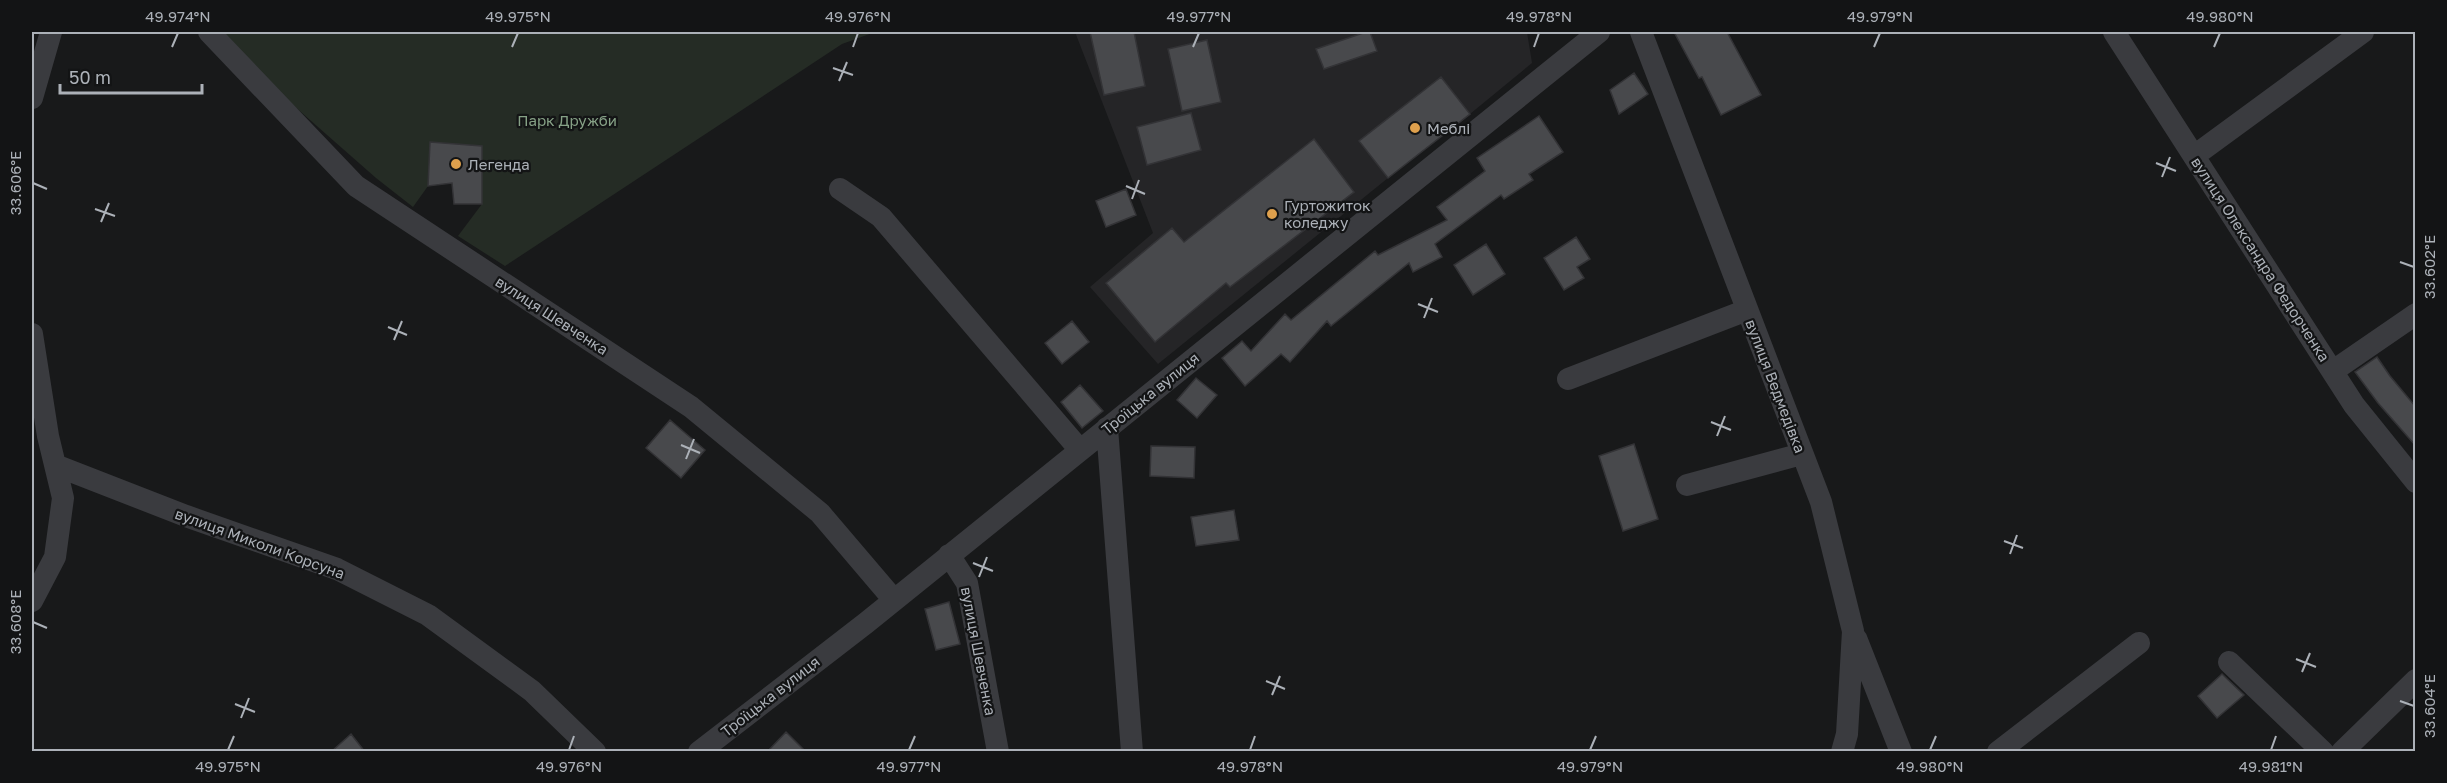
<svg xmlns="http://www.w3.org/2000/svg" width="2447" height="783" font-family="'Golos Text',sans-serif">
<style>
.built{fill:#252527}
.green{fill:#252c25}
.building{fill:#48494c;stroke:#333336;stroke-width:1.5}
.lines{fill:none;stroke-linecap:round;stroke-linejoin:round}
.street{stroke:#3a3b3f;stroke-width:22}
.ticks{fill:none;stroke:#acb1b8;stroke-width:2}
.poi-dot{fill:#dea04d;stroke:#131415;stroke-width:2}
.labels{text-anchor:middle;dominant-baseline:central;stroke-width:4.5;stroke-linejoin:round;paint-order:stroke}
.park-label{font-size:15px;fill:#86a186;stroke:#131415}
.poi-label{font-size:15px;fill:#acb1b8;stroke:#131415;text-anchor:start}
.street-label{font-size:15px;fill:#acb1b8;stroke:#131415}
.neatline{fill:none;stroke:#acb1b8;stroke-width:2}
.ticks-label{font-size:15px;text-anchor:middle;fill:#acb1b8}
</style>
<rect width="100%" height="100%" fill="#18191a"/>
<path class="built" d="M1075,32H1527L1532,63L1470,114L1441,77L1360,141L1388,178L1158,364L1090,287L1153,233Z"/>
<path class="green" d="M210,32H875L842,44L505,266L458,236L482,204V146L430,142L428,186L413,207L376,178Z"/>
<path class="building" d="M1090,32H1134L1145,86L1104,95Z
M1366,32H1370L1377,51L1324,69L1316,49Z
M1674,32H1727L1761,95L1721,115L1702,77L1699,78Z
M1207,40L1221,102L1182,111L1168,49Z
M1634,73L1648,94L1619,114L1610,90Z
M1441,77L1470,114L1388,178L1359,141Z
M1191,113L1201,150L1147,165L1137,127Z
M1539,116L1563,152L1529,174L1533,180L1504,199L1501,195L1435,244L1442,257L1413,272L1409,263L1331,326L1327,321L1290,362L1281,354L1245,386L1222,358L1242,341L1251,351L1285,314L1291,320L1375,251L1378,255L1447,220L1437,207L1485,171L1477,158Z
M1314,139L1354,192L1230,287L1226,283L1155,342L1106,283L1172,228L1184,242Z
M430,142L482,146V204H454L452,183L428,186Z
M1126,189L1136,215L1106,227L1096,201Z
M1576,237L1590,259L1577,267L1584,278L1564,290L1544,258Z
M1486,244L1505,274L1473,295L1454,265Z
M1072,321L1089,342L1062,364L1045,343Z
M2377,357L2390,376L2415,406V445L2378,403L2355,372Z
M1196,378L1217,395L1197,418L1177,400Z
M1080,385L1103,411L1082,428L1061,402Z
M670,420L705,450L681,478L646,448Z
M1634,444L1658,519L1623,531L1599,456Z
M1151,446L1195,447L1194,478L1150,476Z
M1234,510L1239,540L1196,546L1191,517Z
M949,602L960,644L936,650L925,609Z
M2222,674L2244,695L2217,718L2198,696Z
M786,732L806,752H767Z
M351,734L365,752H331Z"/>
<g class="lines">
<path class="street" d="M209,32L356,186L691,407L820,513L894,600
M1641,32L1821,502L1853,631L1847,734L1842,752
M2114,32L2354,405L2416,482
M32,98L51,32
M2194,156L2363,32
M840,189L881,217L1080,450
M32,334L48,436L63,498L55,557L32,601
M2333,371L2416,314
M1568,379L1747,310
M1107,428L1132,752
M55,465L186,516L337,569L428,615L532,691L595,752
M1687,485L1802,454
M949,555L967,583L998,752
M1856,638L1901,752
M2229,662L2323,752
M699,752L866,623L1599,32
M1998,752L2139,643
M2342,752L2416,680"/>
</g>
<path class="ticks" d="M172,47L178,33M512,47L518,33M853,47L858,33M1193,47L1199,33M1534,47L1539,33M1874,47L1880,33M2214,47L2220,33M833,68L853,75M839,81L847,62M2156,163L2176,171M2162,177L2170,157M33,183L47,189M1126,186L1145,194M1132,199L1139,180M95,209L115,216M101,222L109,203M2400,262L2414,267M1418,304L1438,312M1424,318L1432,298M388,327L407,335M394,340L402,321M1711,422L1731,430M1717,436L1725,416M681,445L700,453M686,459L694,439M2004,541L2023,548M2010,554L2017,535M973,563L993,571M979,577L987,557M33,622L47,628M2296,659L2316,667M2302,672L2310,653M1266,681L1285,689M1272,695L1280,676M2400,701L2414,706M235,704L255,712M241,718L249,698M228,750L234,736M569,750L574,736M909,750L915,736M1250,750L1255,736M1590,750L1596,736M1930,750L1936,736M2271,750L2276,736"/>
<g class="poi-dot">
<circle cx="1415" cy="128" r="6"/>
<circle cx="456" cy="164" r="6"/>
<circle cx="1272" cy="214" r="6"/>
</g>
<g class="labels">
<g class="park-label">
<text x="567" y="120">Парк Дружби</text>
</g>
<g class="poi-label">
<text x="1427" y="128">Меблі</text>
<text x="468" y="164">Легенда</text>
<text x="1284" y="205">Гуртожиток<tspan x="1284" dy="17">коледжу</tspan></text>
</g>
<g class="street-label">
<text transform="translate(2261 259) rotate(57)">вулиця Олександра Федорченка</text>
<text transform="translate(552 315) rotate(33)">вулиця Шевченка</text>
<text transform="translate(1776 386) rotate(69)">вулиця Ведмедівка</text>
<text transform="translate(1150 393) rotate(-39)">Троїцька вулиця</text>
<text transform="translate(260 543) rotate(20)">вулиця Миколи Корсуна</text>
<text transform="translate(979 651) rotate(79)">вулиця Шевченка</text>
<text transform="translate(770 696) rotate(-38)">Троїцька вулиця</text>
</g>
</g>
<rect width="2447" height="783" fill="none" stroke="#131415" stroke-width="66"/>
<path d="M60 84v9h142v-9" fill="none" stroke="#acb1b8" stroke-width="3"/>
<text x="69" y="84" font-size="18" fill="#acb1b8" stroke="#131415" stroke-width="4.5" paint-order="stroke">50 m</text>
<rect x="33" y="33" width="2381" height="717" class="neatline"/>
<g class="ticks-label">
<text x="178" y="22">49.974°N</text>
<text x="518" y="22">49.975°N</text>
<text x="858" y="22">49.976°N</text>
<text x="1199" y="22">49.977°N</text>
<text x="1539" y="22">49.978°N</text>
<text x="1880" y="22">49.979°N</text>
<text x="2220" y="22">49.980°N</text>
<text transform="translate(16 183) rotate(-90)" y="5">33.606°E</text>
<text transform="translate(2430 267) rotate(-90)" y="5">33.602°E</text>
<text transform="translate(16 622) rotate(-90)" y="5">33.608°E</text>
<text transform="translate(2430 706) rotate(-90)" y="5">33.604°E</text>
<text x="228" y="772">49.975°N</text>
<text x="569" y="772">49.976°N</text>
<text x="909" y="772">49.977°N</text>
<text x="1250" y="772">49.978°N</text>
<text x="1590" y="772">49.979°N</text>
<text x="1930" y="772">49.980°N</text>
<text x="2271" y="772">49.981°N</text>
</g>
</svg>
